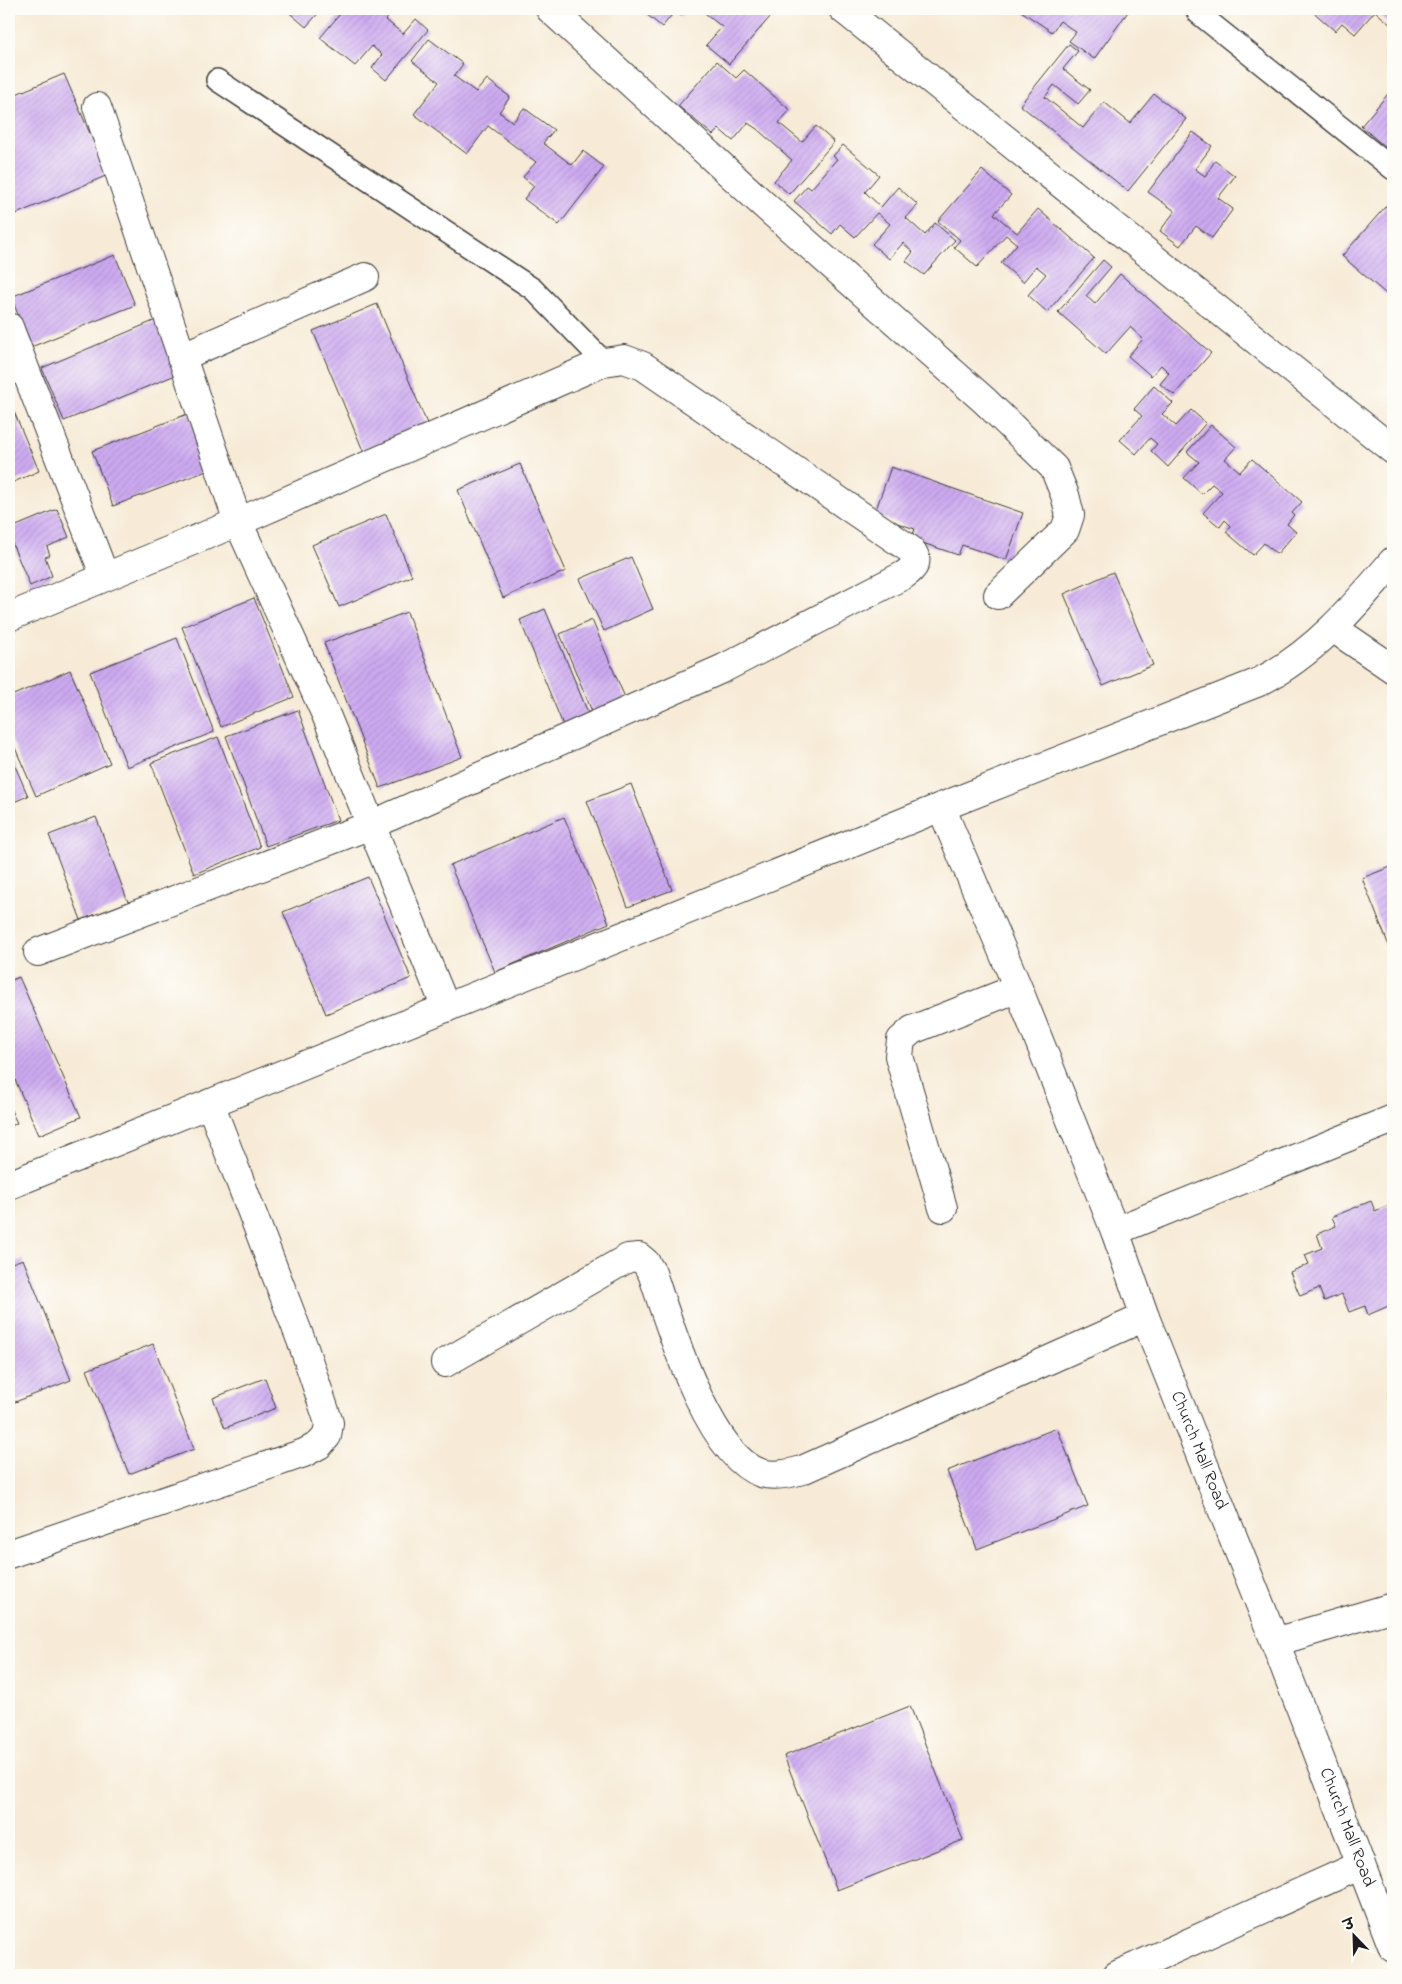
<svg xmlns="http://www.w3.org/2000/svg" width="1402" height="1984" font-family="'Indie Flower','Playpen Sans Deva',sans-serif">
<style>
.building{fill:url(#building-hatch)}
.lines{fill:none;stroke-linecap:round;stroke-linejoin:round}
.service-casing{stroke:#3d3b38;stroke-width:24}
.minor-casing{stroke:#3d3b38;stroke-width:30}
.tertiary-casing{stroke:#3d3b38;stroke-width:30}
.service{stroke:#fff;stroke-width:21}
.minor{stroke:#fff;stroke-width:28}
.tertiary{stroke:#fff;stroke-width:28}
.labels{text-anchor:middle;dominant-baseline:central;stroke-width:4;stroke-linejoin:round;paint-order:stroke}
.street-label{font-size:18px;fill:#1c1c1c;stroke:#fdfcf7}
</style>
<defs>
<pattern id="building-hatch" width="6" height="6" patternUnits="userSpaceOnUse" patternTransform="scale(1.25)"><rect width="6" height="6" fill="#cdaaf1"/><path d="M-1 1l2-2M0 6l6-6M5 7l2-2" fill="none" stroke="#af92ce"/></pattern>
</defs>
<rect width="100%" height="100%" fill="#fdfcf7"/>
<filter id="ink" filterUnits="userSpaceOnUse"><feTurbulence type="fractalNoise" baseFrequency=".02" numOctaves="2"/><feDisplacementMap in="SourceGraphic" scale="10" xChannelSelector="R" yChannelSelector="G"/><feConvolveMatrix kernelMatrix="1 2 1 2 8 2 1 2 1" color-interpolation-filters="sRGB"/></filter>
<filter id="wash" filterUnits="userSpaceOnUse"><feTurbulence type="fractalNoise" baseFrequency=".0096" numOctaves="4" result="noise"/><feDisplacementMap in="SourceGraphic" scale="20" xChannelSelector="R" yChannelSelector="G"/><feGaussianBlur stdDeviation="1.12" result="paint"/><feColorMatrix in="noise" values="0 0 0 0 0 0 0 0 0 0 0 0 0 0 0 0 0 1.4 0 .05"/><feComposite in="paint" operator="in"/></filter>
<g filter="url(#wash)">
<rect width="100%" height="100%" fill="#f7ebd7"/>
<g id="blocks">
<path class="building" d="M285,9H322L306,27Z
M333,9H392L394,10L386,20L403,34L416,19L428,30L386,80L372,68L382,55L372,46L355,66L320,38L340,14Z
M640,9H687L681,16L675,11L662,27Z
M700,9H762L771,16L729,64L706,45L722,27Z
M1018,9H1089L1093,11L1095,9H1130L1094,59L1069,41L1076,32L1060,21L1052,32Z
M1310,9H1393V27L1375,11L1355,34L1342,23L1335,31Z
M429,39L463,64L454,76L476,92L487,79L510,97L499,112L513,122L524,108L554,130L543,143L572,165L583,151L604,167L559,225L524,199L534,186L523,177L536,162L488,126L467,154L414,114L439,82L412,61Z
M1069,44L1078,51L1063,69L1090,90L1078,104L1054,85L1045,97L1083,128L1104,102L1130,123L1154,94L1186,119L1128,191L1020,105Z
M717,61L736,78L744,70L790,110L779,123L802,142L816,126L834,142L789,194L774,181L792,160L757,129L748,123L733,141L719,129L713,135L678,106Z
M64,74L108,175L9,217V97Z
M1393,88V154L1361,126Z
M1193,132L1212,146L1195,169L1205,176L1215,161L1235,176L1218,198L1233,209L1212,238L1196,226L1180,246L1160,231L1175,211L1148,192Z
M843,145L879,175L865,192L881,207L898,187L918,205L906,218L925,235L935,223L955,240L924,275L906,261L913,252L903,243L889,259L872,244L890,224L877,213L855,237L840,224L832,234L794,201L807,186L811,189L837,159L833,156Z
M982,170L1011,195L994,214L1017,233L1038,209L1094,258L1047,312L1028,295L1046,274L1036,266L1023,282L1001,263L1017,244L1006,235L977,267L954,247L960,240L938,221Z
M1393,198V300L1342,256Z
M115,255L135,305L31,347L11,297Z
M1103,260L1111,267L1086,296L1095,304L1120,274L1211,353L1174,395L1160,384L1169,373L1161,365L1151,376L1128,356L1143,339L1130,327L1106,354L1058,312Z
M377,304L428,426L364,453L313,331Z
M156,320L178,374L64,421L42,368Z
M1154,386L1173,403L1162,414L1176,426L1191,410L1206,423L1168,467L1151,451L1157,444L1150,438L1136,454L1120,440L1142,416L1134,409Z
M9,400L39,471L9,484Z
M190,413L212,469L113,506L92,451Z
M1211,425L1236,447L1225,459L1240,472L1252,459L1302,502L1292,513L1294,515L1287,524L1296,532L1277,554L1264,543L1253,555L1226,532L1231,526L1225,520L1220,527L1203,513L1222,492L1212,484L1202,494L1184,478L1199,462L1187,452Z
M520,464L566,571L503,598L458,490Z
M891,467L1023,513L1006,560L962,545L958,555L911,539L915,529L874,515Z
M57,509L69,537L47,547L50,555L45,557L52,576L30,586L9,536V529Z
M386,514L412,576L339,607L312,545Z
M631,557L653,609L604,631L580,579Z
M1113,572L1153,665L1103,686L1064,594Z
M254,598L294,697L221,727L182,627Z
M545,609L589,715L563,725L520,620Z
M407,612L462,757L380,788L324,643Z
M592,620L629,707L596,721L560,634Z
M177,638L214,732L127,767L90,672Z
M70,670L110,763L36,796L9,734V697Z
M298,710L338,820L266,846L226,736Z
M218,737L260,847L194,874L151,763Z
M9,752L28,796L9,804Z
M631,784L672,890L628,907L587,801Z
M96,817L128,902L81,920L49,835Z
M564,817L609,923L495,972L450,865Z
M1393,866V956L1362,878Z
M368,877L411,978L326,1014L283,912Z
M19,977L81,1117L39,1135L9,1066V981Z
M9,1106L17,1123L9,1127Z
M1371,1201L1375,1211L1393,1203V1304L1368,1315L1365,1306L1349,1312L1342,1294L1324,1301L1319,1288L1300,1296L1290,1272L1309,1264L1305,1255L1322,1248L1317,1234L1336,1226L1332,1217Z
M23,1259L71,1380L10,1404L9,1400V1264Z
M153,1344L194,1449L129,1474L87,1370Z
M265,1378L276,1408L225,1428L213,1398Z
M1057,1428L1088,1506L977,1549L947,1471Z
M910,1706L963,1840L837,1890L784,1756Z"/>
</g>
</g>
<g filter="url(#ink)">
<use href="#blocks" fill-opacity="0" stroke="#3d3b38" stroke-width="1"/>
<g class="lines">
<defs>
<path id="service" d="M1198,13L1393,169
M217,80L533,289L604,362"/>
<path id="minor" d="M550,9L763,204L985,401L1054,468L1065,495L1070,515L1065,530L998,595
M843,9L1393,450
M97,107L238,522L326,715L446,1008
M9,327L105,577
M181,357L365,277
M9,617L238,522L604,362L624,359L643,366L911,550C920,561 914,568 904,575L724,668L371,825L38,952
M1333,628L1393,669
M941,807L1018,988L1115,1231L1393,1119
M943,1208L899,1056L901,1040L912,1030L1018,988
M445,1363L628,1258L639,1257L646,1263L652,1273C669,1323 708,1456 761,1473C775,1477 789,1474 802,1470L1145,1317
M9,1554L304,1453L319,1445L327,1436L329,1423L304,1348L210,1103
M1275,1642L1393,1607
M1117,1975L1361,1865"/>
<g id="tertiary">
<path d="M9,1185L941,807L1259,682C1314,654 1353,608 1393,561"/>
<path id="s1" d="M1115,1231L1145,1317L1275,1642L1393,1948"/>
</g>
</defs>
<use href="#service" class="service-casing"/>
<use href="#minor" class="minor-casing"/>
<use href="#tertiary" class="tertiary-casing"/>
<use href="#service" class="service"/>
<use href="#minor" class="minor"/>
<use href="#tertiary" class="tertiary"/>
</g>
</g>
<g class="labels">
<g class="street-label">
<text stroke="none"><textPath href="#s1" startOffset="235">Church Mall Road</textPath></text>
<text stroke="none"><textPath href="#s1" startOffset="640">Church Mall Road</textPath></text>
</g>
</g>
<rect width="1402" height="1984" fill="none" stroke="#fdfcf7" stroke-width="30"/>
<g transform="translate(1354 1936) rotate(337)" stroke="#fdfcf7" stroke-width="4" paint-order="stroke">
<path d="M0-4L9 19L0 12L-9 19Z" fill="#1c1c1c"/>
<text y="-8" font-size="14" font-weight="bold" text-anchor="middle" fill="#1c1c1c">उ</text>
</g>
</svg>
